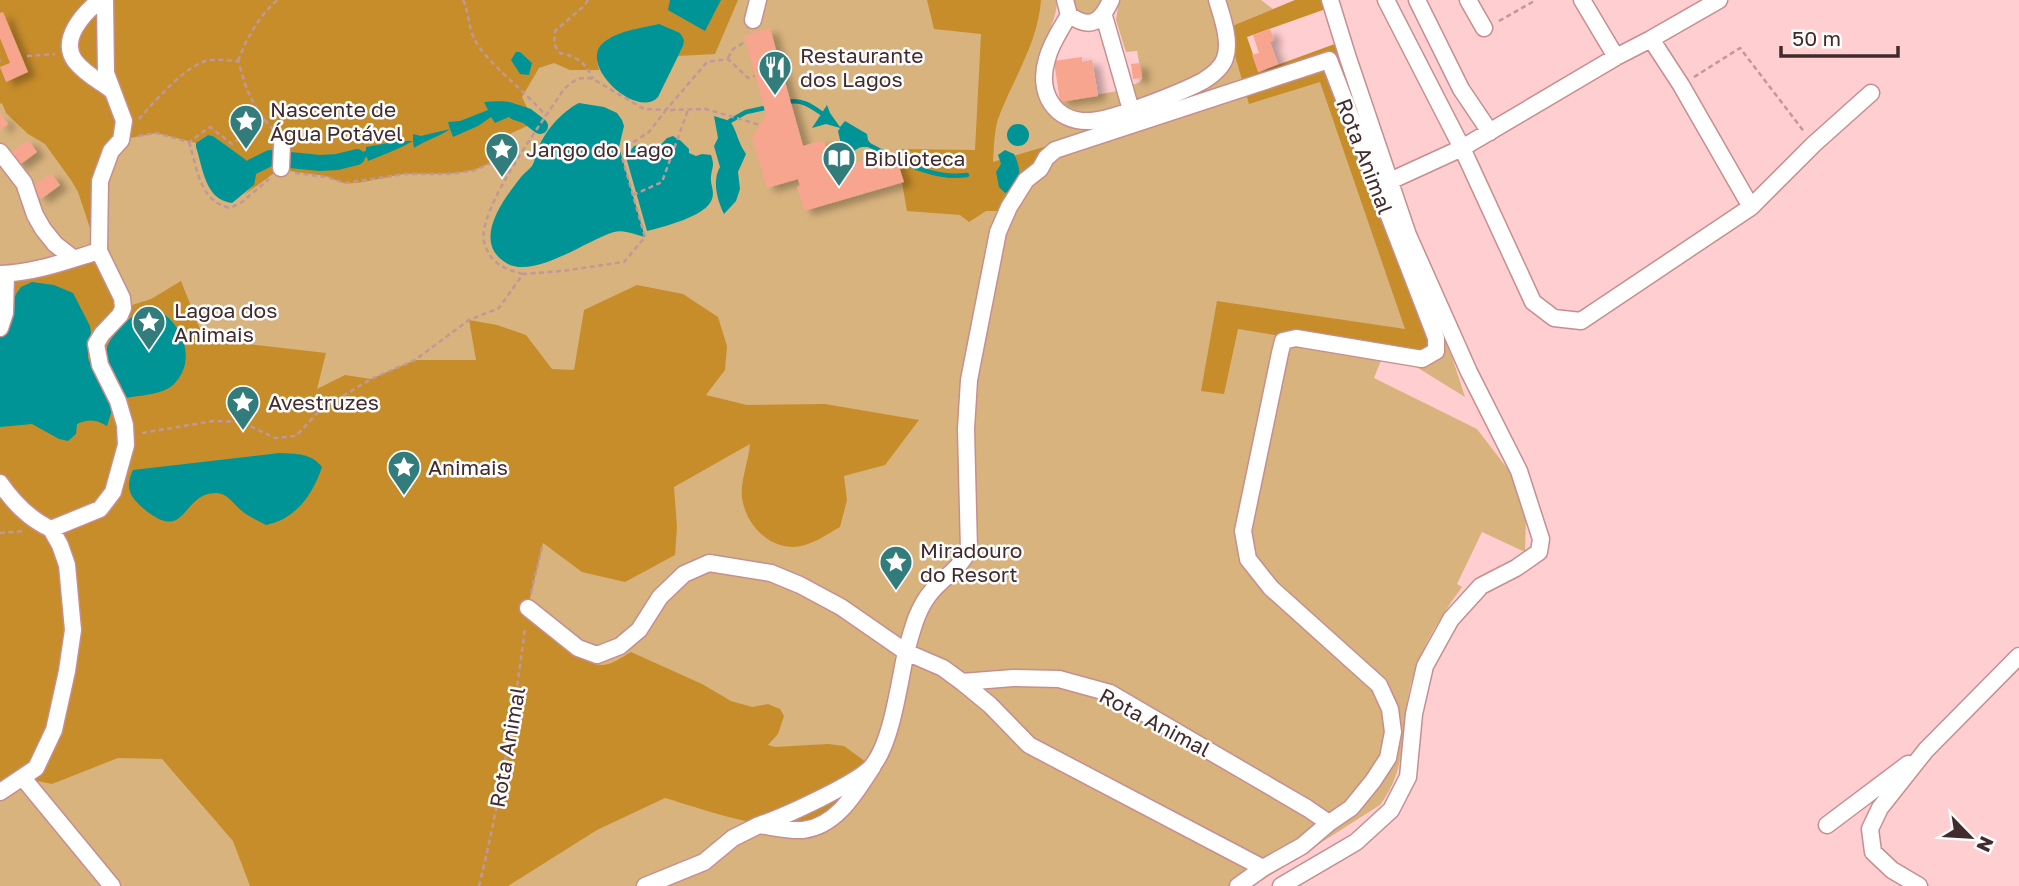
<svg xmlns="http://www.w3.org/2000/svg" width="2019" height="886" font-family="'Golos Text',sans-serif">
<style>
.green{fill:#d8b37e}
.forest{fill:#c78d2b}
.water{fill:#009496}
.lines{fill:none;stroke-linecap:round;stroke-linejoin:round}
.stream{stroke:#009496;stroke-width:4.5}
.canal{stroke:#009496;stroke-width:16}
.building{fill:#f7a58e;filter:url(#shadow)}
.minor-casing{stroke:#c78e90;stroke-width:19}
.path{stroke:#c09899;stroke-width:2.5;stroke-dasharray:5 3.5;stroke-linecap:butt}
.minor{stroke:#fff;stroke-width:16}
.labels{text-anchor:middle;dominant-baseline:central;stroke-width:5;stroke-linejoin:round;paint-order:stroke}
.poi-label{font-size:21px;fill:#422b2c;stroke:#fdfdfd;text-anchor:start}
.street-label{font-size:21px;fill:#422b2c;stroke:#fdfdfd}
</style>
<defs>
<filter id="shadow"><feDropShadow dx="8" dy="4.5" stdDeviation="3.5" flood-color="#0004"/></filter>
</defs>
<rect width="100%" height="100%" fill="#ffced0"/>
<path class="green" d="M0,0H1057C1057,22 1043,39 1039,60C1035,75 1038,90 1042,105L1117,91L1140,82L1142,78L1137,51L1126,52L1116,20L1119,0H1261L1273,9L1227,28L1243,77L1335,44L1383,188L1453,360L1465,397L1410,363L1382,358L1374,378L1477,429L1510,472L1526,516L1525,552L1482,532L1457,584L1462,587C1438,620 1418,652 1409,692C1400,736 1408,767 1380,805L1253,886H0Z
M1071,0H1103C1093,17 1079,22 1071,0Z"/>
<path class="forest" d="M0,0H738L715,54L678,56L683,46L597,61L599,70H570L554,63L539,68L522,97L533,120L527,126L497,140V150L502,154C473,180 439,172 404,174C386,176 361,185 344,183C339,182 334,179 329,177C313,173 297,174 281,168L244,195L254,185L252,167L213,136L208,135L196,143L156,133L130,138L115,132C89,167 92,190 91,231L78,192L71,180L45,144L28,134L6,113L2,103L0,104Z
M927,0H1041C1038,43 1013,79 998,119C994,132 994,149 993,162L1054,144L1001,211H986L969,222L960,215L907,211L896,149L975,150L981,34L934,29Z
M1295,0H1323V10L1247,37L1259,72L1335,44L1383,188L1442,335L1422,359L1238,329L1224,394L1201,391L1217,301L1405,329L1320,82L1249,104L1227,28Z
M92,252L123,308L151,299L181,281L204,339L326,353L317,389L345,375L371,379L415,360H476L469,320L497,325L526,335L552,369L574,370L584,310L637,285L683,294L718,317L727,346L725,370L706,395L747,405L825,404L919,420L885,465L844,476L847,500L840,527C826,535 811,546 794,547C767,547 746,524 742,498C740,481 749,460 750,444L674,487L677,527L675,555L625,582L582,572L543,543L528,607C546,626 573,663 601,665C612,665 622,657 631,652L702,684L731,701L752,707L768,704L780,709L784,716L778,734L768,745L775,747L828,744L844,746L866,762C854,781 842,806 823,818C787,841 703,809 665,798L597,830L508,886H250L233,841L162,759L118,758L52,784L23,778L0,792V274Z"/>
<path class="water" d="M670,0H721L705,31L668,10Z
M659,24L680,33L684,40L683,46L658,97C637,121 572,61 607,40C622,30 642,28 659,24Z
M516,52H520L532,63L529,75L520,74L511,60Z
M484,102C509,100 517,100 533,120L511,116L495,123L491,117L478,126L453,137L450,129C439,137 426,140 414,148L413,141C399,149 383,155 368,161L367,157L338,170L336,158C345,152 355,154 366,151V147L399,141H413V134L421,136L450,129L448,122L460,121L488,110Z
M579,103L604,107L617,113L622,120L624,126L619,147L645,237C636,235 624,229 614,232C587,240 536,278 508,264C470,243 503,200 521,177C524,173 529,170 532,166C535,161 535,156 537,151C544,132 561,112 579,103Z
M827,105L830,113L840,127L845,121L867,134L868,140L874,148C853,144 855,152 842,167V149L838,131L840,128L826,124L812,128Z
M714,116L730,121C738,133 737,141 746,154L738,172L740,189L736,201L724,214C717,200 712,180 720,167L714,146L718,138Z
M1007 135a11 11 0 1 1 22 0a11 11 0 1 1-22 0Z
M208,135L213,136L246,160L256,175L254,185L232,203C205,200 203,168 196,147V143Z
M673,136L681,141L689,149V153L696,156L702,154L711,155C715,167 712,166 711,177C710,185 715,191 712,199C707,216 663,227 647,231L626,157L634,146L643,144L647,151L654,152L667,138Z
M1005,150L1014,154C1021,168 1024,188 1005,193L999,187L996,172L1001,164L998,155Z
M32,282L54,285L73,293L90,326L91,333L88,345V358L112,410L107,426C95,419 88,419 77,424L76,434L68,441L59,439L32,424L0,427V337L16,294L21,287Z
M156,309C182,322 198,360 174,384C163,395 141,395 126,398C121,386 108,370 106,359C102,343 126,319 140,312C145,310 150,310 156,309Z
M280,453C297,454 311,453 322,467C313,494 296,519 266,525C259,521 249,517 242,511C234,505 228,493 216,493C183,493 187,538 152,515C145,510 137,504 132,496C127,487 129,478 133,470Z"/>
<g class="lines">
<path class="stream" d="M788,102C803,98 815,109 827,117
M730,121L746,112L769,107
M869,145C899,160 932,180 967,175"/>
<path class="canal" d="M515,112L527,116L540,126
M252,167L270,158L320,163L337,162L357,157"/>
</g>
<path class="building" d="M3,12L28,72L6,82L0,67L10,63L0,38V13Z
M770,28L803,146L824,140L832,169L894,151L904,182L804,211L797,187L800,186L798,179L767,188L752,138L766,115L744,36Z
M1270,29L1274,40L1270,42L1278,64L1258,72L1252,55L1259,53L1253,35Z
M1082,57V62L1092,60L1098,96L1060,102L1054,61Z
M1140,63L1142,78L1133,79L1131,64Z
M0,113L8,124L0,130Z
M28,140L37,152L18,166L9,154Z
M51,173L60,185L41,199L32,187Z"/>
<g class="lines">
<defs>
<path id="minor" d="M100,0C84,13 59,39 75,61C84,73 99,81 110,89
M1065,0L1069,15C1091,30 1101,22 1111,0
M1386,0L1462,148L1533,302L1554,318L1581,321L1751,207L1814,144L1871,93
M1417,0L1461,89L1490,132
M1468,0L1484,28
M1582,0L1616,57
M1069,15C1061,29 1051,43 1047,59C1037,91 1053,123 1091,121C1113,120 1182,92 1203,81C1211,76 1222,68 1225,58C1231,41 1222,17 1217,0
M1104,16L1131,110
M753,20L758,0
M1651,39L1681,85L1751,207
M0,152L24,183L35,215L43,229L55,244L73,258
M281,168L282,145
M1390,181L1462,148L1616,57L1651,39L1719,0
M0,274C35,273 66,261 99,251
M0,328L5,313L6,274
M0,483C14,503 29,519 51,529
M51,529L100,509L113,492L126,445L125,425L118,401L100,365L96,344L102,334L120,315L123,308L122,298L99,251L100,181L111,151L121,140L124,121L106,73L105,0
M528,608L578,648L597,655L620,646L639,630L660,597L684,574L709,563L771,573L800,585L841,607L906,652C912,631 917,608 932,591C947,574 957,572 969,550L966,429L969,380L998,232L1009,207L1026,180L1040,169L1046,158L1055,150L1329,60L1436,338V351L1422,359L1296,338L1283,341L1280,353L1243,531L1248,559L1271,588L1379,685L1390,709L1393,732L1388,758L1373,781L1351,808L1329,823
M962,682L1013,678L1059,679L1110,693L1307,808L1329,823L1302,846L1263,868L1238,886
M873,766C856,792 837,826 803,830C789,831 773,827 759,825C781,818 861,782 873,765C892,741 899,683 906,652L943,668L962,682L990,705L1029,745L1263,868
M23,778L112,886
M0,792L36,768L54,730L67,671L73,630L67,565L60,545L51,529
M1827,825L1908,764
M645,886L704,862L733,838L759,825
M1281,886L1356,842L1391,810L1408,777L1414,714L1425,666L1451,619L1481,586L1516,568L1539,552L1541,539L1519,471L1469,372L1408,235L1348,58L1330,0
M1919,886L1892,870L1873,852L1870,829L1880,808L1926,750L2019,656"/>
</defs>
<use href="#minor" class="minor-casing"/>
<path class="path" d="M463,0C469,12 468,26 474,38C484,61 528,93 546,116
M588,0L584,6L555,31L554,44L560,53C578,57 585,62 593,79
M1499,21L1536,0
M27,56L55,54
M728,58L733,49L745,42
M0,61L1,60
M238,61C247,37 258,18 277,0
M1694,77L1740,48L1805,133
M139,119C154,102 187,63 210,60C219,59 229,61 238,61L247,90L259,113L275,132
M138,136L156,133L189,142L210,127L232,144L265,119
M189,142C198,170 199,201 230,208L242,202L269,179
M295,173L326,177L345,183L405,174H448L472,171L489,164L508,151L519,158
M633,195L662,182L688,110
M523,274C504,269 489,263 484,241C477,210 545,118 564,89C574,80 580,76 593,79L644,109L666,110L707,62L728,59L748,78L755,76
M142,433L213,421L242,422L275,438L296,436L321,409L371,379L415,360L469,320L499,308L523,274L562,271L624,262L645,237L622,157L626,147L649,132L666,110L706,109L760,125
M0,533L25,531
M531,593L543,543
M479,886C500,801 514,714 525,628"/>
<use href="#minor" class="minor"/>
</g>
<defs>
<symbol id="restaurant-pin" viewBox="-11 -11 22 30"><path d="M0 17L-7.5 6A9.5 9.5 0 1 1 7.5 6Z" fill="#337c7c" stroke="#fdfdfd"/><path d="M-5-6h1v4h1v-4h1v4h1v-4h1v5L-1.5 .5V6h-2V.5L-5-1ZM5-6V6H3V1.5H1.5Q1.5-4 5-6Z" fill="#fff"/></symbol>
<symbol id="sight-pin" viewBox="-11 -11 22 30"><path d="M0 17L-7.5 6A9.5 9.5 0 1 1 7.5 6Z" fill="#337c7c" stroke="#fdfdfd"/><path d="M0-6L1.8-2.2L6-1.7L2.9 1.2L3.7 5.4L0 3.3L-3.7 5.4L-2.9 1.2L-6-1.7L-1.8-2.2Z" fill="#fff"/></symbol>
<symbol id="library-pin" viewBox="-11 -11 22 30"><path d="M0 17L-7.5 6A9.5 9.5 0 1 1 7.5 6Z" fill="#337c7c" stroke="#fdfdfd"/><path d="M-6-4Q-3-5.5-.7-3.5V5Q-3 3-6 4ZM6-4Q3-5.5 .7-3.5V5Q3 3 6 4Z" fill="#fff"/></symbol>
</defs>
<g fill-rule="evenodd">
<use href="#restaurant-pin" x="756" y="48" width="38" height="52"/>
<use href="#sight-pin" x="227" y="102" width="38" height="52"/>
<use href="#sight-pin" x="483" y="130" width="38" height="52"/>
<use href="#library-pin" x="820" y="139" width="38" height="52"/>
<use href="#sight-pin" x="130" y="303" width="38" height="52"/>
<use href="#sight-pin" x="224" y="383" width="38" height="52"/>
<use href="#sight-pin" x="385" y="448" width="38" height="52"/>
<use href="#sight-pin" x="877" y="543" width="38" height="52"/>
</g>
<g class="labels">
<g class="poi-label">
<text x="800" y="55">Restaurante<tspan x="800" dy="24">dos Lagos</tspan></text>
<text x="270" y="109">Nascente de<tspan x="270" dy="24">Água Potável</tspan></text>
<text x="526" y="149">Jango do Lago</text>
<text x="864" y="158">Biblioteca</text>
<text x="174" y="310">Lagoa dos<tspan x="174" dy="24">Animais</tspan></text>
<text x="268" y="402">Avestruzes</text>
<text x="428" y="467">Animais</text>
<text x="920" y="550">Miradouro<tspan x="920" dy="24">do Resort</tspan></text>
</g>
<g class="street-label">
<text transform="translate(1365 156) rotate(69)">Rota Animal</text>
<text transform="translate(1155 722) rotate(28)">Rota Animal</text>
<text transform="translate(507 747) rotate(-80)">Rota Animal</text>
</g>
</g>
<g transform="translate(1970 837) rotate(115)" stroke="#fdfdfd" stroke-width="5" paint-order="stroke">
<path d="M0-5L12 26L0 18L-12 26Z" fill="#422b2c"/>
<text y="-10" font-size="19" font-weight="bold" text-anchor="middle" fill="#422b2c">N</text>
</g>
<path d="M1781 46v10h117v-10" fill="none" stroke="#422b2c" stroke-width="3.5"/>
<text x="1792" y="46" font-size="21" fill="#422b2c" stroke="#fdfdfd" stroke-width="5" paint-order="stroke">50 m</text>
</svg>
